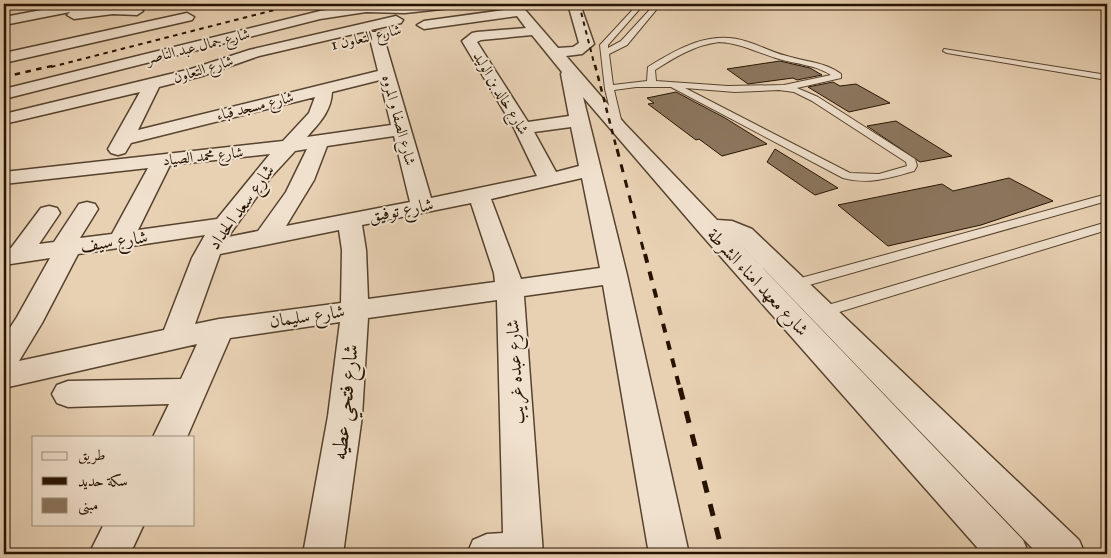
<svg xmlns="http://www.w3.org/2000/svg" width="1111" height="558" font-family="'IM FELL Great Primer',Amiri,serif">
<style>
.building{fill:#8b765e;stroke:#261301}
.lines{fill:none;stroke-linecap:round;stroke-linejoin:round}
.lane-casing{stroke:#56422e;stroke-width:2}
.street-casing{stroke:#56422e;stroke-width:3}
.lane{fill:#f0e1ce;fill-rule:evenodd}
.street{fill:#f0e1ce;fill-rule:evenodd}
.rail-far4{stroke:#261301;stroke-width:2;stroke-dasharray:4.5 4.5;stroke-linecap:butt}
.rail-far3{stroke:#261301;stroke-width:2.5;stroke-dasharray:5.5 5.5;stroke-linecap:butt}
.rail-far2{stroke:#261301;stroke-width:3;stroke-dasharray:8 8;stroke-linecap:butt}
.rail-far1{stroke:#261301;stroke-width:4;stroke-dasharray:9 9;stroke-linecap:butt}
.rail{stroke:#261301;stroke-width:5;stroke-dasharray:12 12;stroke-linecap:butt}
.labels{text-anchor:middle;dominant-baseline:central;stroke-width:4;stroke-linejoin:round;paint-order:stroke}
.far-street-label{font-size:15px;fill:#261301;stroke:#f0e1ce}
.street-label{font-size:18px;fill:#261301;stroke:#f0e1ce}
.near-street-label{font-size:21px;fill:#261301;stroke:#f0e1ce}
</style>
<rect width="100%" height="100%" fill="#e8d1b3"/>
<filter id="stains"><feTurbulence type="fractalNoise" baseFrequency=".004" numOctaves="4"/><feColorMatrix values="0 0 0 0 .2 0 0 0 0 .09 0 0 0 0 .02 0 0 0 .5 -.17"/></filter>
<radialGradient id="worn" r=".72"><stop offset=".6" stop-color="#630" stop-opacity="0"/><stop offset="1" stop-color="#630" stop-opacity=".3"/></radialGradient>
<path class="building" d="M780,61L810,68L822,75L797,80L793,78L748,84L727,69Z
M833,82L840,86L856,84L890,103L849,112L808,87Z
M676,92L725,118L767,144L722,156L699,139L696,140L648,104L654,103L647,98Z
M896,121L952,156L920,162L867,126Z
M775,149L838,188L815,195L767,162Z
M1009,178L1053,201L981,225L888,246L838,205L942,184L953,191Z"/>
<g class="lines">
<defs>
<path id="lane" d="M638,4H644L608,45V48L621,41L655,4H661L627,45L609,54L613,85L647,81L648,67C679,48 711,29 748,42C761,46 774,53 787,56C806,62 825,62 841,74V78L797,88L818,97L915,159L917,166L914,171C890,178 868,185 843,178L671,87H636L614,90L623,128L621,130H615L605,89L600,45ZM719,42C741,43 758,53 779,59C796,64 816,65 831,75L784,85L728,86L656,81L655,70C675,57 695,45 719,42ZM685,88L735,92L779,90L794,92L812,101L906,162L907,166L879,174L850,173Z
M944,49L1107,75V80L947,53L943,51Z
M1107,194V201L795,289L790,287L788,284L790,281Z
M1107,222V230L823,317L818,316L816,312L818,308Z"/>
<path id="street" d="M74,4H98L96,7L77,11C91,9 134,1 143,11L137,15L113,14L74,19L67,15L70,12L4,25V17Z
M366,4H457L451,8L405,13L366,12L320,19L4,99V89L320,11Z
M507,4H520L558,48L573,47L579,43L568,4H580L594,44L582,54L566,56L625,124L717,220L732,221L752,229L1079,540L1085,554H1038L734,238L1023,540L1029,554H983L699,232L583,97L627,275L689,554H649L603,285L524,296L543,554H467L473,540L487,534L503,533L497,300L368,318L362,416L343,554H303L328,416L340,322L230,338L187,437H153L169,404L68,407L57,403L52,394L57,385L68,381L181,379L197,344L4,388V337L17,317L50,258L4,265V249L11,248L41,208L49,206L57,208L60,213L39,244L54,242L79,204L87,202L95,204L98,209L80,238L112,234L148,168L4,184V172L283,141L309,113L315,97L131,143L125,153L118,155L111,153L108,149L140,92L4,124V114L191,69L249,50L396,16L403,20L401,23L259,56L202,76L159,87L138,130L378,71L369,35L371,32H381L383,35L431,198L537,176L514,128L462,41L472,33L477,32L526,28L517,16L424,29L417,25L424,21L511,9ZM532,35L562,72L561,74L569,116L528,122L477,42L481,40ZM380,80L391,125L307,137C319,123 331,112 332,92ZM571,127L579,166L556,172L534,132ZM394,136L410,202L286,226L314,180L327,146ZM307,149L286,192L258,231L228,237L271,177L295,151ZM270,154L217,219L138,230L170,165ZM582,178L600,268L521,279L491,199ZM471,203L494,273L495,282L368,299L366,250L362,225ZM339,230L342,250L341,303L219,319L195,324L220,254ZM205,235L192,258L164,330L19,361L42,323L78,254Z
M187,13L194,17L192,20L4,63V53Z
M104,524H144L130,554H89Z"/>
</defs>
<use href="#lane" class="lane-casing"/>
<use href="#street" class="street-casing"/>
<use href="#lane" class="lane"/>
<use href="#street" class="street"/>
<path class="rail-far4" d="M579,4L595,67
M51,67L298,4"/>
<path class="rail-far3" d="M595,65L617,150
M4,77L56,65"/>
<path class="rail-far2" d="M617,149L645,256"/>
<path class="rail-far1" d="M645,254L680,389"/>
<path class="rail" d="M680,388L723,554"/>
</g>
<g class="labels">
<g class="far-street-label">
<text transform="translate(366 37) rotate(-13)">شارع التعاون 1</text>
<text transform="translate(198 46) rotate(-14)">شارع جمال عبد الناصر</text>
<text transform="translate(203 69) rotate(-17)">شارع التعاون</text>
<text transform="translate(501 93) rotate(59)">شارع خالد بن الوليد</text>
<text transform="translate(255 106) rotate(-14)">شارع مسجد قباء</text>
<text transform="translate(399 120) rotate(75)">شارع الصفا و المروه</text>
<text transform="translate(203 156) rotate(-6)">شارع محمد الصياد</text>
</g>
<g class="street-label">
<text transform="translate(241 207) rotate(-54)">شارع سعد الحداد</text>
<text transform="translate(401 210) rotate(-11)">شارع توفيق</text>
<text transform="translate(114 241) rotate(-8)">شارع سيف</text>
<text transform="translate(758 282) rotate(47)">شارع معهد امناء الشرطة</text>
<text transform="translate(307 316) rotate(-8)">شارع سليمان</text>
<text transform="translate(515 372) rotate(-93)">شارع عبده غريب</text>
</g>
<g class="near-street-label">
<text transform="translate(345 402) rotate(-84)">شارع فتحي عطيه</text>
</g>
</g>
<rect width="1111" height="558" fill="none" stroke="#e8d1b3" stroke-width="20"/>
<rect x="5" y="5" width="1101" height="548" fill="none" stroke="#261301" stroke-width="2.5"/>
<rect x="10" y="10" width="1091" height="538" fill="none" stroke="#261301"/>
<rect x="32" y="436" width="162" height="90" fill="#f0e1ce" stroke="#9f8f7c"/>
<rect x="42" y="452" width="25" height="8" fill="#f0e1ce" stroke="#9f8f7c"/>
<text x="78" y="460" font-size="15" fill="#261301">طريق</text>
<rect x="42" y="477" width="25" height="8" fill="#261301" stroke="#9f8f7c"/>
<text x="78" y="486" font-size="15" fill="#261301">سكة حديد</text>
<rect x="42" y="498" width="25" height="15" fill="#8b765e" stroke="#9f8f7c"/>
<text x="78" y="510" font-size="15" fill="#261301">مبنى</text>
<rect width="100%" height="100%" filter="url(#stains)"/>
<rect width="100%" height="100%" fill="url(#worn)"/>
</svg>
